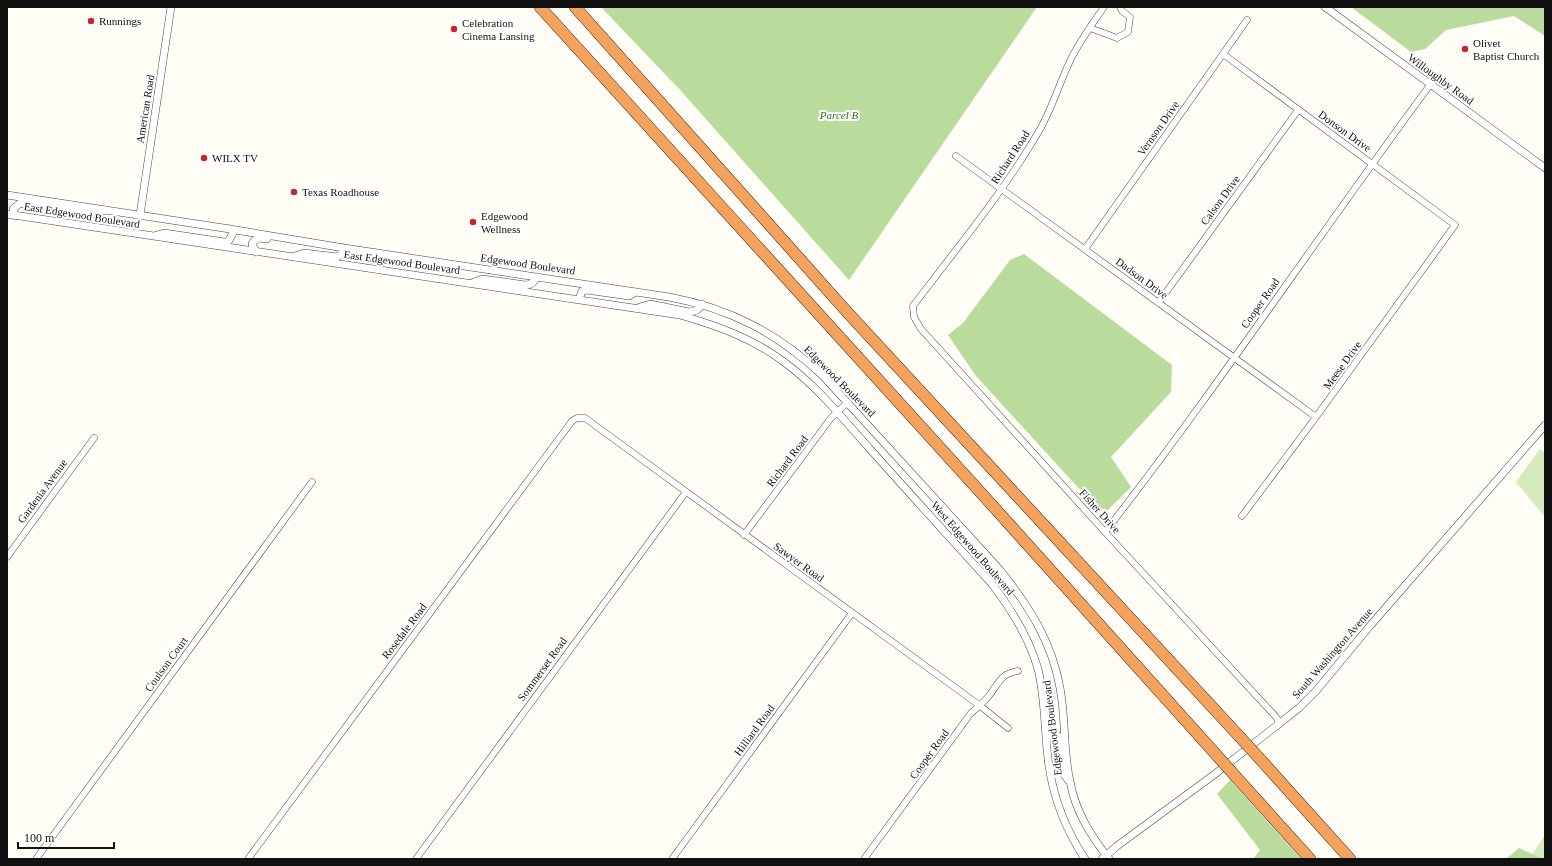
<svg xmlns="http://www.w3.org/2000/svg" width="1552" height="866" font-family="'Times New Roman',serif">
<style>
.green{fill:#d5ebbd}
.forest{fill:#b9dc9c}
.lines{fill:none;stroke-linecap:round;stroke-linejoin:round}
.minor-casing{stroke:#444;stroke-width:7}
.tertiary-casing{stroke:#444;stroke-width:8}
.motorway-casing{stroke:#222;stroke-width:12}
.minor{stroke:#fff;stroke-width:6}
.tertiary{stroke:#fff;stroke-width:7}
.motorway{stroke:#f5a25d;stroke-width:11}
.motorway-bridge-casing{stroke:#222;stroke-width:12;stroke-linecap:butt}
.motorway-bridge{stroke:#f5a25d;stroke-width:11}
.poi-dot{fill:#c4262e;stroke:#fff;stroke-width:1.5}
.labels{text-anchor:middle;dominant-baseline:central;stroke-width:4;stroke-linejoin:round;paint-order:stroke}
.poi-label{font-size:11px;fill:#111;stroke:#fff;text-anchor:start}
.street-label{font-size:11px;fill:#111;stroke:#fff}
.park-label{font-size:11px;font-style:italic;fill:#2f6b1f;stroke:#fff}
</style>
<rect width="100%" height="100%" fill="#fffdf5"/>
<path class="green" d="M1540,449L1545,453V517L1516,482Z
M1545,835V859H1529Z"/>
<path class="forest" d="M601,7H1037L849,280L681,91Z
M1351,7H1545V36L1514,16L1446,30L1425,49L1411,52Z
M1024,254L1172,365L1171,392L1111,457L1131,487L1105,513L1095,506L976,376L948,335L963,323L1010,260Z
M1230,780L1301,859H1253L1260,850L1217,794Z
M1519,848L1543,859H1506Z"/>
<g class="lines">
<defs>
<path id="minor" d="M1104,7C1092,24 1079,42 1070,61C1059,84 1052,109 1039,131C1003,193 956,249 913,306L914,317L921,329L1105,532L1276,717L1280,724
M1090,28L1117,38L1128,32L1130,17L1122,11L1120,7
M1223,54L1455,225L1316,417L1242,516
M956,156L1316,417
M1085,249L1247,20
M1159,302L1298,110
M1105,532C1218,387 1320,233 1430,85
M744,535L831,418L848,402
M7,557L94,438
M36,859L312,482
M248,859L572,421L577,418H585L979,705L1008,728
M416,859L686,492
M672,859L852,613
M864,859L971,713C977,708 983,703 988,697C999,684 999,674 1018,671"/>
<path id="tertiary" d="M1325,7L1545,168
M7,195L230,229L344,248L669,297C729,308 778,333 823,376L1000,570C1029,606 1052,642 1060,688C1066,719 1063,751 1070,781C1075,811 1091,836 1109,859
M7,214L680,315C718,326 752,338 784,362C817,386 843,419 870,449C910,494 951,539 992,584C1012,610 1029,637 1038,669C1046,701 1044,734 1049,766C1054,801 1066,830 1085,859
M140,215L171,7
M15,216L13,209L19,204L25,203L95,214L106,210
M154,236L164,233L224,242H228L233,233L230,229
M256,252L252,244L254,241L260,238L267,239
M295,256L304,253L337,257L342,253L344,248
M472,283L482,279L525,285C532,285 534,282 537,277
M579,299L582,291L587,290L629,296L636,292
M640,307L650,304L689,312C696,311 699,310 702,304
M1047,739L1050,736L1055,734L1058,736L1060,740L1063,773L1068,780
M1102,859L1117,846L1215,774L1299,708L1316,691L1369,627L1545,425"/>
<path id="motorway" d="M540,7L982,494L1212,750
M575,7L848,313L1239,736
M1260,759L1350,859
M1237,778L1310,859"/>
</defs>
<use href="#minor" class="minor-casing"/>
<use href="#tertiary" class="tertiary-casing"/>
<use href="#motorway" class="motorway-casing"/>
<use href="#minor" class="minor"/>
<use href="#tertiary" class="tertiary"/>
<use href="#motorway" class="motorway"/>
<defs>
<path id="motorway-bridge" d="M1239,736L1260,759
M1212,750L1237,778"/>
</defs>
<use href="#motorway-bridge" class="motorway-bridge-casing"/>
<use href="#motorway-bridge" class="motorway-bridge"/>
</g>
<g class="poi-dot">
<circle cx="91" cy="21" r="4"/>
<circle cx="454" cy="29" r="4"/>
<circle cx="1465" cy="49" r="4"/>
<circle cx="204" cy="158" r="4"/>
<circle cx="294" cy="192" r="4"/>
<circle cx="473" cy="222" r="4"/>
</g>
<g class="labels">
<g class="poi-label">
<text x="99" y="21">Runnings</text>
<text x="462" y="23">Celebration<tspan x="462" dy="13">Cinema Lansing</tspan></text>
<text x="1473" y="43">Olivet<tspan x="1473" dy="13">Baptist Church</tspan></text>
<text x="212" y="158">WILX TV</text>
<text x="302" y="192">Texas Roadhouse</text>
<text x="481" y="216">Edgewood<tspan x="481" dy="13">Wellness</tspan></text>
</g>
<g class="street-label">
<text transform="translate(1441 79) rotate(36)">Willoughby Road</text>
<text transform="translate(145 109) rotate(-81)">American Road</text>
<text transform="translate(1158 128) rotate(-55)">Vernson Drive</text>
<text transform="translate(1345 131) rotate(36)">Donson Drive</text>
<text transform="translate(1010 157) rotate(-57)">Richard Road</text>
<text transform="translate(1220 200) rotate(-54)">Calson Drive</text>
<text transform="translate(82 215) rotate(9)">East Edgewood Boulevard</text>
<text transform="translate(402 262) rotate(8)">East Edgewood Boulevard</text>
<text transform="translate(528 264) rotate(8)">Edgewood Boulevard</text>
<text transform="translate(1142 278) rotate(36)">Dadson Drive</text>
<text transform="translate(1260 303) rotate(-55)">Cooper Road</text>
<text transform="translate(1342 365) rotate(-54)">Meese Drive</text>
<text transform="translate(840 381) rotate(45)">Edgewood Boulevard</text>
<text transform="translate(787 461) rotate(-53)">Richard Road</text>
<text transform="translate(42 491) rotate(-54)">Gardenia Avenue</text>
<text transform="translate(1100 511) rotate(48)">Fisher Drive</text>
<text transform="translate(973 548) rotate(49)">West Edgewood Boulevard</text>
<text transform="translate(799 562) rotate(36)">Sawyer Road</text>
<text transform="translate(404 631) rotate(-53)">Rosedale Road</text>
<text transform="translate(1332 653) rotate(-49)">South Washington Avenue</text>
<text transform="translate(166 664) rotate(-54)">Coulson Court</text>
<text transform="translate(542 669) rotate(-54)">Sommerset Road</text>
<text transform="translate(1052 728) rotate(-97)">Edgewood Boulevard</text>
<text transform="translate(754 730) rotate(-54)">Hilliard Road</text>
<text transform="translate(929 754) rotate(-54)">Cooper Road</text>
</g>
<g class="park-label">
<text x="839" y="115">Parcel B</text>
</g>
</g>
<rect width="1552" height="866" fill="none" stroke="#111111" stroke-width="16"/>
<path d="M18 842v6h96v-6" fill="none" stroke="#111111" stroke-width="2"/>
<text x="24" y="842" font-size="12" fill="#111111" stroke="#ffffff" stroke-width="3" paint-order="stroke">100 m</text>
</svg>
